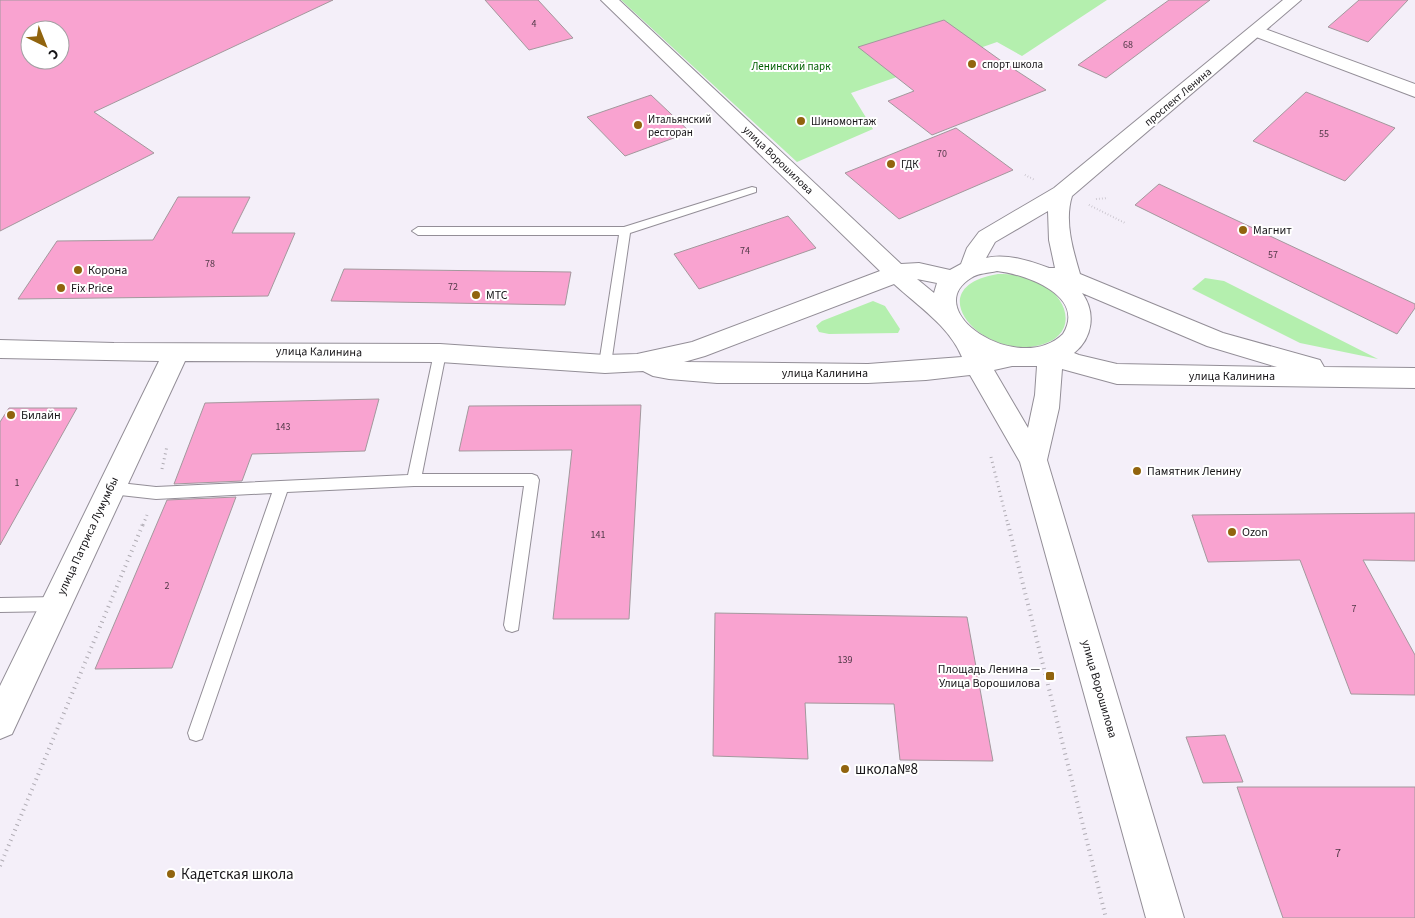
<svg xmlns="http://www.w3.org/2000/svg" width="1415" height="918" font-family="'Source Sans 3',sans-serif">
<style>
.green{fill:#b4efae}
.building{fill:#f9a3d0;stroke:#a3989d;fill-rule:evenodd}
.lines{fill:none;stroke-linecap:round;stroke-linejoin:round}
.lane-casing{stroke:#938e97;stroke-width:2}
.street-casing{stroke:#938e97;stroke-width:2}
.secondary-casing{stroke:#938e97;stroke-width:2}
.path-far2{stroke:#afabb3;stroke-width:2;stroke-dasharray:0.5 2.5;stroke-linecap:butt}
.path-far1{stroke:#afabb3;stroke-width:3;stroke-dasharray:1 4;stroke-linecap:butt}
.path{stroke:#afabb3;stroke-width:4;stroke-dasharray:1 4.5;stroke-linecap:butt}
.lane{fill:#fff;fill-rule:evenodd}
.street{fill:#fff;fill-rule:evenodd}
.secondary{fill:#fff;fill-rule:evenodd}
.poi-dot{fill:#91640e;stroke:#fff;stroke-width:2}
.labels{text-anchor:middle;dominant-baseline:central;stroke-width:4;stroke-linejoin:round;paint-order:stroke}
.number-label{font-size:10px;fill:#503846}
.far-poi-label{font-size:11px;fill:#171518;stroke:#fff;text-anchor:start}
.far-park-label{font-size:11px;fill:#005f00;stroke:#fff}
.far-street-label{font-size:11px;fill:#171518;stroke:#fff}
.poi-label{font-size:12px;fill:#171518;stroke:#fff;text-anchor:start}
.street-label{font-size:12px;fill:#171518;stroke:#fff}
.near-number-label{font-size:12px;fill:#503846}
.near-poi-label{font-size:15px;fill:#171518;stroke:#fff;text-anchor:start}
</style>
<rect width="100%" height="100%" fill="#f4eff9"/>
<path class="green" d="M621,0H1107L1022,56L997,42L851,93L873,129L797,162Z
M998,274C1013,274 1028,276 1042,284C1073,302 1076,339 1036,346C980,357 918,287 998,274Z
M1205,278L1224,281L1378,359L1300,343L1192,289Z
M873,301L885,306L900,329L898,333L829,334L819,332L816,326L822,321Z"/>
<path class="building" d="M0,0H333L94,112L154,153L0,231ZM30,30H60V60H30Z
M485,0H538L573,38L529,50Z
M1169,0H1210L1106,78L1078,65Z
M1359,0H1408L1368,42L1328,27Z
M944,20L1000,60L1046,90L932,135L888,101L914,91L858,47Z
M1306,92L1395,128L1345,181L1253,141Z
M651,95L690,132L625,156L587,117Z
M956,128L1013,170L899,219L845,173Z
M1159,184L1415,304V308L1397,334L1135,205Z
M178,197H250L232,233H295L268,296L18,299L57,241L153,240Z
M788,216L816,248L699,289L674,254Z
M344,269L571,272L565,305L331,301Z
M379,399L365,451L252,454L242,481L174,484L205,403Z
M641,405L629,619H553L572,450L459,451L469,406Z
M9,408H77L0,545V422Z
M236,497L172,668L95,669L167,500Z
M1415,513V561L1363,560L1415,655V695L1351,694L1300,560L1208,562L1192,515Z
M715,613L967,617L993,761L900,760L894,704L805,703L808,759L713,756Z
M1225,735L1243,782L1203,783L1186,737Z
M1237,787H1415V918H1283Z"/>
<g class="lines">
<defs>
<path id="lane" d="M752,187L756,188V192L630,233L611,364L605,369L599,364L619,235H418L412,231L418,227H624Z
M440,348L446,353L422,474H532L537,476L539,480L518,630L512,632L506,630L504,625L524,486H414L287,492L204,733L202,739L196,741L190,739L188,733L272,493L156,499L111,494L106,492L104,488L106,484L111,482L156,487L408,475L434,353Z
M57,597L62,599L65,604L62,609L57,611L0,612V598Z"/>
<path id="street" d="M1257,26L1415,84V97L1251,35L1248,31L1251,27Z"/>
<path id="secondary" d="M601,0H619L901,264L919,263L950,270L961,264L967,248L979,232L1054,188L1283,0H1301L1072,196C1064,221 1073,250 1080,274L1223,333L1320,360L1324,367L1415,368V388L1117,384L1062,369L1059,408L1047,460L1184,918H1146L1020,462L970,375L926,380L868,383H717L669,379L653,376L643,371L605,373L440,362L185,361L12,734L0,739V686L159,361L0,358V340L114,343L440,344L605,355L637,354L692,342L880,271ZM1048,211L1049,240L1055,268H1049C1029,261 1007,253 986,258L995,242ZM997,271C1024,274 1087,295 1063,334C1019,377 918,311 971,278C978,273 989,273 997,271ZM917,279L937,283L934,293ZM894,284C918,306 949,326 962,357L868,364L684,362L705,356ZM1082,293L1207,346L1277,367L1117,364L1079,355L1074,353C1093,338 1096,312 1082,293ZM1012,366H1037L1035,395L1028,428L994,370Z"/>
</defs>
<use href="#lane" class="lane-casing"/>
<use href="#street" class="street-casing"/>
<use href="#secondary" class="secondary-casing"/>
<path class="path-far2" d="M1025,175L1035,180
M1096,199L1108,198
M1089,205L1125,223"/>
<path class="path-far1" d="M991,457L1008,525
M162,469L167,446
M143,525L147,515"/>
<path class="path" d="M1008,524L1106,918
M0,866L143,524"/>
<use href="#lane" class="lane"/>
<use href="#street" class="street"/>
<use href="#secondary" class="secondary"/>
</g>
<g class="poi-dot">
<circle cx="972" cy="64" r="5"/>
<circle cx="801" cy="121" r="5"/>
<circle cx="638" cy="125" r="5"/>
<circle cx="891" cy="164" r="5"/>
<circle cx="1243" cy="230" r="5"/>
<circle cx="78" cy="270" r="5"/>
<circle cx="61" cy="288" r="5"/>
<circle cx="476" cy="295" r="5"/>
<circle cx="11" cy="415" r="5"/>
<circle cx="1137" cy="471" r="5"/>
<circle cx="1232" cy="532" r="5"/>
<rect x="1045" y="671" width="10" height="10" rx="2.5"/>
<circle cx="845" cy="769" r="5"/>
<circle cx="171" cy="874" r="5"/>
</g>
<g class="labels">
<g class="number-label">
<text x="534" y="24">4</text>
<text x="1128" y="45">68</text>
<text x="1324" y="134">55</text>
<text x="942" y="154">70</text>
<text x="745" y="251">74</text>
<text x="1273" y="255">57</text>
<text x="210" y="264">78</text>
<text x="453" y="287">72</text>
<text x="283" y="427">143</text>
<text x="17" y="483">1</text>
<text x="598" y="535">141</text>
<text x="167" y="586">2</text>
<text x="1354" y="609">7</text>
<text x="845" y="660">139</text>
</g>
<g class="far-poi-label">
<text x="982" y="64">спорт школа</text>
<text x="648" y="119">Итальянский<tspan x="648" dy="13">ресторан</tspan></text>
<text x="811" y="121">Шиномонтаж</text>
<text x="901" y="164">ГДК</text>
</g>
<g class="far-park-label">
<text x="791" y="66">Ленинский парк</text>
</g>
<g class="far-street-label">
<text transform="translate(1178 97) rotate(-40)">проспект Ленина</text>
<text transform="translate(778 160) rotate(44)">улица Ворошилова</text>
</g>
<g class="poi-label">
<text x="1253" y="230">Магнит</text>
<text x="88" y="270">Корона</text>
<text x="71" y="288">Fix Price</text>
<text x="486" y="295">МТС</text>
<text x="21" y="415">Билайн</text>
<text x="1147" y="471">Памятник Ленину</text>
<text x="1242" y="532">Ozon</text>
<text x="1040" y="669" text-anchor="end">Площадь Ленина —<tspan x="1040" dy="14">Улица Ворошилова</tspan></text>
</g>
<g class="street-label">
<text transform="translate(319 352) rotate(1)">улица Калинина</text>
<text x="825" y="373">улица Калинина</text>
<text x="1232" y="376">улица Калинина</text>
<text transform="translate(88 536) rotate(-65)">улица Патриса Лумумбы</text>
<text transform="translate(1099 689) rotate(74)">улица Ворошилова</text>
</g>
<g class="near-number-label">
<text x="1338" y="853">7</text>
</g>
<g class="near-poi-label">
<text x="855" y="769">школа№8</text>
<text x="181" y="874">Кадетская школа</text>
</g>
</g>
<g transform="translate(45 45) rotate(137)"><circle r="24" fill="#ffffff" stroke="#a2a1a3"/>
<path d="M0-4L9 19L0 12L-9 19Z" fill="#91640e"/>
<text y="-8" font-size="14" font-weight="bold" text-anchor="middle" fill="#171518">С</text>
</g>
</svg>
